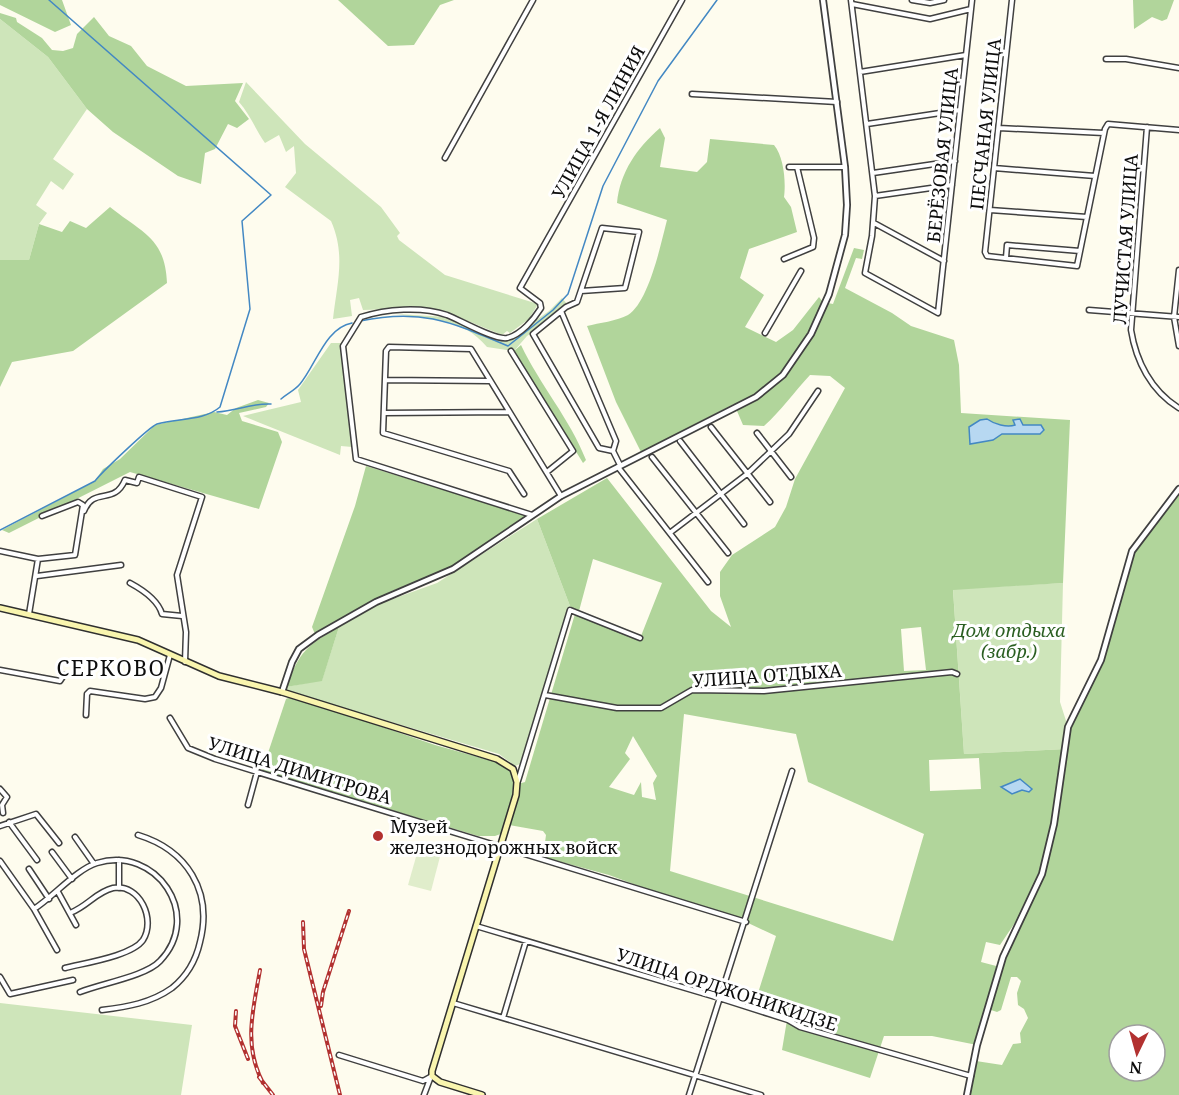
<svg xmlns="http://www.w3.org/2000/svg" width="1179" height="1095" font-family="'Noto Serif',serif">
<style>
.green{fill:#cee5ba}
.forest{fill:#b1d59b;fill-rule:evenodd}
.pitch{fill:#e0edcb}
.water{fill:#b7d8f1;stroke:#4388c3;stroke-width:1.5}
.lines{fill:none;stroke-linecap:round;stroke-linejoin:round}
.stream{stroke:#4388c3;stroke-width:1.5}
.minor-casing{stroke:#404040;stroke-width:7}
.tertiary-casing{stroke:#404040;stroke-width:8}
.secondary-casing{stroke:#2f2f2f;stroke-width:8}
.minor{stroke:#fff;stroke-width:4}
.tertiary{stroke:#fff;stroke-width:4.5}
.secondary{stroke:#f9f5ae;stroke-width:5}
.rail-casing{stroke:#b23130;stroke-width:4}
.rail{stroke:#fff;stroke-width:1.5;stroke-dasharray:4.5;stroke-linecap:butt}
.poi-dot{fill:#b23130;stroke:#fff;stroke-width:2}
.labels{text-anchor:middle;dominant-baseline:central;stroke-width:6;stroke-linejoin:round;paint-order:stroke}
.street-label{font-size:18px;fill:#0d0d0d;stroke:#fff}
.park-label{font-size:18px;font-style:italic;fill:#2b5f22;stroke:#fff}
.poi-label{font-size:18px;fill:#0d0d0d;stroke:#fff;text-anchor:start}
.quarter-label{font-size:21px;letter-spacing:1.5px;fill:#0d0d0d;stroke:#fff}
</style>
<rect width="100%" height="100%" fill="#fefcee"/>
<path class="green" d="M0,19L48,57L87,109L53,159L74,174L63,190L51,181L36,205L47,213L39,224L29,260H0Z
M246,82L305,144L381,207L400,233L397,236L399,240L445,275L538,304L529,319L510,333L507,331L502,335L446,312L424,308L363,310L359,298L350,300L352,316L333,319C337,283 346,255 331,221L285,187L296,173L294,146L286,152L279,135L265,143C256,130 249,113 239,102Z
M562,298L567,304L552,319L527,336L514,351L487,347C462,317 430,320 396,314L447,317L508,340L549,311Z
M331,343H341L352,447L341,446L340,455L243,416L301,402L298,390Z
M537,519L570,606L520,764L515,766L499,754L287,691L286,687L322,680L339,627L376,605L437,583Z
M1063,583L1060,702L1068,727L1066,749L964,754L953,589Z
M0,1003L192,1025L181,1095H0Z"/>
<path class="forest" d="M0,0H62L71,25L55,32L0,5Z
M338,0H454L440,5L414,45L388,46Z
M1133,0H1174L1167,19L1162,21L1152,17L1134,29Z
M0,13L16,18L17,22L42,38L52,50L63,51L73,48L77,34L94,17L109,36L131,46L147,66L186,86L243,83L235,101L249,119L237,128L228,124L215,149L205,153L201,184L178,176L113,132L87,109L48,57L0,19Z
M660,128L665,138L660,167L697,172L707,162L710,139L774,145C784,157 786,182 784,197L791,207L797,232L749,249L740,278L764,295L745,327L776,342L793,330L819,297L823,302L833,304L854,248L864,250L862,259L856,258L845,288L892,313L911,326L954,340L959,365L961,413L1070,420L1063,583L953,590L964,754L1066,749L1067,731L1096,671L1132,551L1179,489V1095H970L976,1061L1002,1065L1013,1044L1021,1043L1020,1033L1028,1018L1024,1009L1018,1005L1017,993L1021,981L1017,977H1011L1001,1010L997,1012L991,1010L994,990L977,1045L932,1036H884L870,1078L782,1050L787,1020L753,1009L776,936L746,922L674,899L609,875L543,857L546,835L543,831L509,825L506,832L495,836H478L262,771L286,699L292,696L435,745L496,762L513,770L518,784L525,782L575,614L570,606L537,519L607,478L711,611L731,627L720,596V572L732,555L775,527L786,507L795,479L845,388L830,376L810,375C794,392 781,411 764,426L743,425L734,404L641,452L616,402L587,326C599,323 617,321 628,315C649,302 661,243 667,220L617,203C620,172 637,148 660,128ZM987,419C1002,430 1023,425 1041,425L1044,430L1039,434H1002L993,440H984ZM593,559L662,583L641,636L579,611ZM921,627L926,670L904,671L901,629ZM684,714L796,734L808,782L924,834L893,941L670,871ZM633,736L657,776L653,783L656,800L642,797L641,782L634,795L609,787L630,759L625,753ZM979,758L981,789L930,791L929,760ZM1025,908L1000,967L981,962L986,942L1000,945ZM1119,1035H1155V1071H1119Z
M110,207C142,233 165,237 167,283L73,351L12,362L0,387V260H29L39,224L62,232L70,221L86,228Z
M521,345C540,385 570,419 586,460L583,463L514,351Z
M258,400L269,403L266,407L239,413L242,421L278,432L282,442L259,509L130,472L9,533L2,530L95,481L103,469L120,459L155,425L214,412L227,415L236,408Z
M366,466L523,514L526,517L452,567L392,591L315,634L312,627L355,506Z
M339,627L322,681L286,687C301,650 305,647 339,627Z"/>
<path class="pitch" d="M420,843L442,849L431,891L408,885Z"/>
<path class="water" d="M987,419C994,424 1007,428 1015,425L1013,420L1020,419L1023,425H1041L1044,430L1040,434H1002L993,440L970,444L969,427L980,420Z
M1020,779L1032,789L1029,792L1022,790L1012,794L1001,787Z"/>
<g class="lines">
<path class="stream" d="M360,321C422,308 451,322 508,346L553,310L568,294L603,186L658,81L717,0
M281,399C287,394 295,390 300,384C316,365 325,328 352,323
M217,412C236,411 252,403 271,404
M0,530L95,481C101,473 149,427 157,424C177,418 204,421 220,407L250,309L242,221L271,195L49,0"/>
<defs>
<path id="minor" d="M851,0L875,196L872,236L865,273L938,313L972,0
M912,0L930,3L944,0
M1012,0L985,252L987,256L1077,266L1105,129L1108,124L1179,130
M852,4L930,19L971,9
M1106,59H1126L1179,68
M860,72L966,55
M692,94L837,102
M867,124L960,110
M1147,127L1131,330C1136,361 1151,391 1179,408
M999,128L1104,133
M445,158L533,0
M789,167H845
M994,168L1095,176
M873,173L955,161
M875,196L952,185
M990,210L1087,217
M874,223L944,261
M1006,258L1007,245L1080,251
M784,259L813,247L814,238L797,167
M1179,270L1174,317L1179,346
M581,291L625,288L639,232L602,228L577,302L566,307L533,334L599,448L613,451
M1089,310L1179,317
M561,311L616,441L613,451
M765,333L801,271
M511,351L573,451L547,472
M385,380L490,381
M384,413L509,412
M711,427L770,502
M757,433L791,477
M680,441L744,524
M613,451L620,465
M652,457L728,553
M618,467L708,582
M524,494L509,471L383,433L386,351L389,347L471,349L561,496
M84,511C94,486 114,506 125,480L137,483L139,477L202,497L177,575L186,632L185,662
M532,515L356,459L343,346L361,317C386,309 421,306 447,315C460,320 494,340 507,338C521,335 534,319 541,308L540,303L520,288L682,0
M671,532L747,474L789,434L818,391
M0,551L38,559L75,555L83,505L78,502L42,516
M37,576L121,565
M130,583C143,590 158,600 162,614L182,616
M29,614L38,559
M0,670L60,681L64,675
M545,695L617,708H661L692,690L764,691L952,672L957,674
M86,715L87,694L90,691L145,699L155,697L161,688L170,655
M170,718L188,748L215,759L746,922
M518,781L570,610L640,638
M0,789L7,797L2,805L3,813
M248,805L257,772
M9,822L37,860
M0,826L36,814L59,843
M75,837L94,864
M52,852L72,879
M0,861L34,909L57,950
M29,869L49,899
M119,888V860
M58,892L76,925
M34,909C53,897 77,869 97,863C156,845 204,915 160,961C146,976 103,983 80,992
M476,926L719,998L788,1020L800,1027L971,1076
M65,968C84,963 132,956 143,940C156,920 140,883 113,888C96,892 88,906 70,913
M0,977L10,994L73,980
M453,1003L761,1095
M102,1010C127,1007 151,1003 172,988C187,976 196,960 200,942C213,891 187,850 138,835
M503,1018L526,941
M339,1055L423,1081L432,1076
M424,1095L430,1079
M689,1095L792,771"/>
<path id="tertiary" d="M282,692L292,662L299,649L318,635L376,602L453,569L561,496L756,397L783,375L811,334L829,294L845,235L847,205L845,167L823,0
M967,1095L977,1045L1003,957L1042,874L1054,824L1068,727L1101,660L1132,551L1179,489"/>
<path id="secondary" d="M0,608L138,640L219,676L282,692L497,759L513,769L517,782L516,795L432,1071V1076L440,1082L482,1095"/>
</defs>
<use href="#minor" class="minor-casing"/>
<use href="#tertiary" class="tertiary-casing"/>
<use href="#secondary" class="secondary-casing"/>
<use href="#minor" class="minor"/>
<use href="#tertiary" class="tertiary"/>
<use href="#secondary" class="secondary"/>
<defs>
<path id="rail" d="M303,922L304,949L340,1095
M260,970C253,1010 243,1045 263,1083
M321,1006L323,992L349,911
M236,1011L235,1026L248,1059
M259,1077L273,1095"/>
</defs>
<use href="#rail" class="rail-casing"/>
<use href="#rail" class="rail"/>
</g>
<circle class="poi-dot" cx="378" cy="836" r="6"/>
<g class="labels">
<g class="street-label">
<text transform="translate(598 122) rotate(-61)">УЛИЦА 1-Я ЛИНИЯ</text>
<text transform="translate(985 124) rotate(-84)">ПЕСЧАНАЯ УЛИЦА</text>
<text transform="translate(942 155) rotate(-84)">БЕРЁЗОВАЯ УЛИЦА</text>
<text transform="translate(1125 239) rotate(-86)">ЛУЧИСТАЯ УЛИЦА</text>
<text transform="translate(767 675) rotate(-4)">УЛИЦА ОТДЫХА</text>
<text transform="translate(300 770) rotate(17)">УЛИЦА ДИМИТРОВА</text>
<text transform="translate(727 989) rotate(18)">УЛИЦА ОРДЖОНИКИДЗЕ</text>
</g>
<g class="park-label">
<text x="1009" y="630">Дом отдыха<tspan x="1009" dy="21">(забр.)</tspan></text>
</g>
<g class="poi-label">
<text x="390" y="826">Музей<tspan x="390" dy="21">железнодорожных войск</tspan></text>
</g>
<g class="quarter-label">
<text x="111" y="668">СЕРКОВО</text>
</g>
</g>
<g transform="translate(1137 1053) rotate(185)"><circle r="28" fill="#ffffff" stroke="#9e9e9e" stroke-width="1.5"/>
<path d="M0-4.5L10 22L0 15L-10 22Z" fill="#b23130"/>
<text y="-9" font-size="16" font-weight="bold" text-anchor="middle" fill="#0d0d0d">N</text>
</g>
</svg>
